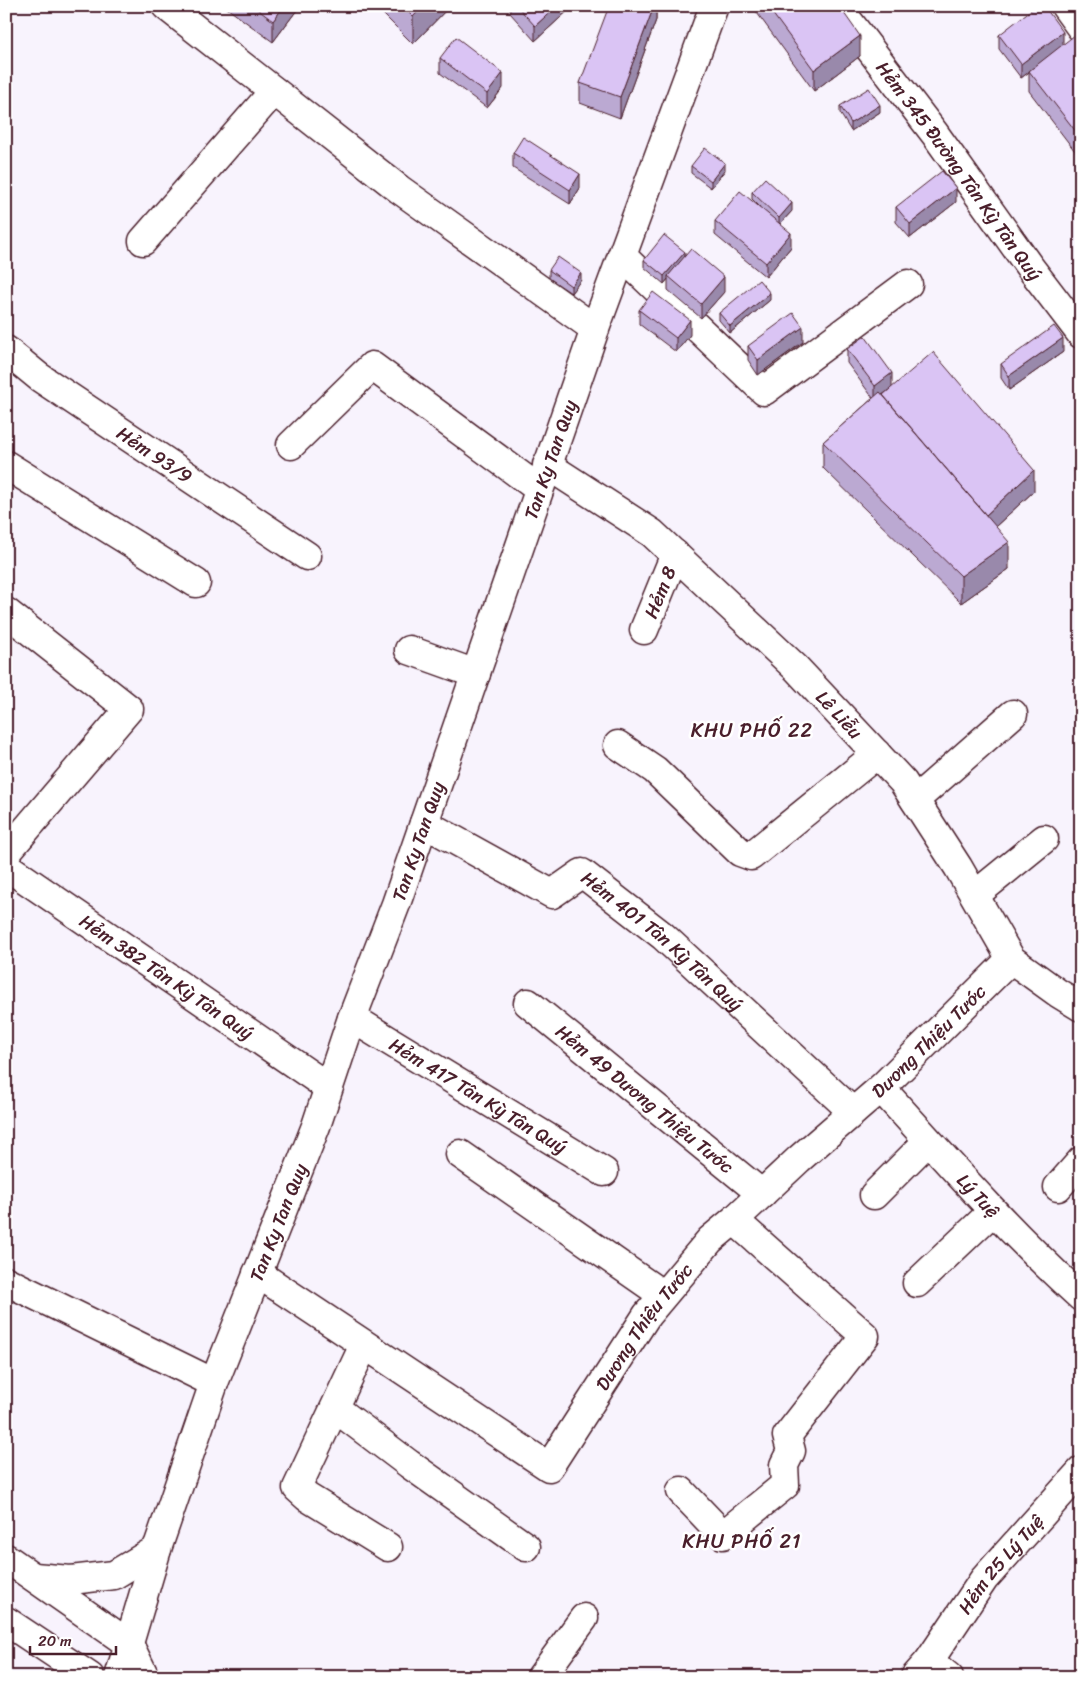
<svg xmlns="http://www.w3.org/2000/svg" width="1087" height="1683" font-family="Sriracha,sans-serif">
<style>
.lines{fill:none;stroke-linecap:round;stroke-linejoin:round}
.minor-casing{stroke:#4a1f2b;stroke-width:31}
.major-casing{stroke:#4a1f2b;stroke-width:31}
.minor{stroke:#fff;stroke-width:28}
.major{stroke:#fff;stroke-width:28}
.wall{fill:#bba9d2;stroke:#4a1f2b}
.shaded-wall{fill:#9989ab;stroke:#4a1f2b}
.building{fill:#dac4f4;stroke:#4a1f2b}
.labels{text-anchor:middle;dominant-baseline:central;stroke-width:5;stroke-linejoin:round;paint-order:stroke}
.street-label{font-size:19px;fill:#4a1f2b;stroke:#fff}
.neighbourhood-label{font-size:20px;letter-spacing:1px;fill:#4a1f2b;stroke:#fff}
</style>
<rect width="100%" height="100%" fill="#f8f3fd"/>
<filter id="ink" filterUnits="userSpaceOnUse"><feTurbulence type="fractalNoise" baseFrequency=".02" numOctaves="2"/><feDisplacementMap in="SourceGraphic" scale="10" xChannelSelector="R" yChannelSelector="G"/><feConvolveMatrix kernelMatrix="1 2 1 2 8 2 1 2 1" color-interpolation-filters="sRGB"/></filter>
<g filter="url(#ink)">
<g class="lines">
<defs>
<g id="minor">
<path d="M166,6L399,189L595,329"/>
<path id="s1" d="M837,6L935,134L1029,266L1081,334"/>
<path d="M1065,6L1081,28"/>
<path d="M143,241L274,91"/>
<path d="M622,256L764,391L908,284"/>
<path id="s2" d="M6,350L39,377L307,556"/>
<path d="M291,445L372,366L539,489"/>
<path d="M6,465L196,583"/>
<path id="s3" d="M547,465L652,533L796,668L903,782L958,867L1011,959L1058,993L1081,1007"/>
<path d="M6,612L129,709L6,853"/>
<path id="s4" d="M644,630L675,554"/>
<path d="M409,650L476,674"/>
<path d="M618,745L655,770L740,852L751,856L877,754"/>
<path d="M915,800L1013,714"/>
<path id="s5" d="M424,823L552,894L582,873L663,936L853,1112"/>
<path id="s6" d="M6,866L328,1087"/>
<path d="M975,895L1044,839"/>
<path id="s7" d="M528,1003L762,1194"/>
<path id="s8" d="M352,1018L604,1172"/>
<path id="s9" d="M881,1088C946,1160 1009,1232 1081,1297"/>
<path d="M460,1154L663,1295"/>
<path d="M1058,1187L1081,1161"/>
<path d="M874,1195L928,1141"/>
<path id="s10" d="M257,1273L549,1467L647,1315L710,1240L734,1220L799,1159L881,1088L1011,959"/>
<path d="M6,1281L214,1383"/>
<path d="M917,1283L992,1212"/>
<path d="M364,1345L297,1488L307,1497L388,1547"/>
<path d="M335,1408L409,1464L526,1547"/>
<path d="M681,1491L723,1535L785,1485L784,1465L791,1451L787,1436L865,1336L734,1220"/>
<path d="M6,1558L129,1644L145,1677"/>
<path d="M34,1577L71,1580L114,1575L157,1549"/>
<path d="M6,1621L90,1677"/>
<path d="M929,1661L949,1677"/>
<path d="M541,1677L584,1618"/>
<path id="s11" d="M915,1677L929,1661L984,1579L1081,1471"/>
</g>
<g id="major">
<path id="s12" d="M119,1677L157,1549L214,1383L316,1126L352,1018L396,904L595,329L714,6"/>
</g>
</defs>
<use href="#minor" class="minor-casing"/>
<use href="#major" class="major-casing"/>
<use href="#minor" class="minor"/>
<use href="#major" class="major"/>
</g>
<path class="wall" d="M224,6H300L273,42Z
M375,6H450L413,44Z
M510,6H573L535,41L510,13Z
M656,6V20L620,118L580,103V83Z
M752,6H839L860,56L814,91Z
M999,35L1063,44L1081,43V159L1029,91V72L1021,78L999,49Z
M440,58L503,88L487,108L440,73Z
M840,106L880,112L851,131L840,113Z
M513,153L580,188L570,204L513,168Z
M691,166L725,170L711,188L691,173Z
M752,192L792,211L780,224L791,247L766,277L715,235V221L760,207L752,199Z
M956,202L910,238L896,222V207Z
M685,256L724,292L701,318L668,290V279L664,284L644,267V260Z
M549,270L581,280L571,293L549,278Z
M770,300L730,333L719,320V313Z
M639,310L690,335L676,352L639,324Z
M803,342L758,375L748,360V346Z
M847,349L892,388L1034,491L996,526L1009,569L961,603L823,468V442L873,398L847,363Z
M1063,352L1009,390L1001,378V364Z"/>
<path class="shaded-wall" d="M284,6H300L273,42V21Z
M423,6H450L413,44V17Z
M557,6H573L535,41V26Z
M654,6H656V20L620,118V97Z
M1063,32V46L1029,71V72L1021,78V64Z
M860,36V56L814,91V70Z
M503,73V88L487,108V94Z
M880,105V112L851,131V123Z
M725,163V170L711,188V181Z
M580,174V188L570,204V190Z
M956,188V202L910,238V224Z
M792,203V211L779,225V218Z
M791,233V247L766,277V263Z
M685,252V259L668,276V279L664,284V276Z
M581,273V280L571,293V286Z
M724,277V292L701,318V304Z
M770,293V300L730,333V326Z
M690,320V335L676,352V338Z
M803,327V342L758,375V360Z
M1063,338V352L1009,390V376Z
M892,373V388L875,400V386Z
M1034,470V491L983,538V518Z
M1009,542V569L961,603V576Z"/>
<path class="building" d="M253,6H284L273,21Z
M402,6H423L413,17Z
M517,6H557L535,26Z
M609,6H654L620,97L580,83Z
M767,6H839L860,36L814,70Z
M1036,6H1044L1063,32L1021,64L999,35Z
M1075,35L1081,43V138L1029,71Z
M456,37L503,73L487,94L440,58Z
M869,88L880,105L851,123L840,106Z
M523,137L580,174L570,190L513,153Z
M705,148L725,163L711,181L691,166Z
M942,171L956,188L910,224L896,207Z
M765,178L792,203L779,218L752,192Z
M740,191L791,233L766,263L715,221Z
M664,235L685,252L664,276L644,260Z
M691,249L724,277L701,304L668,276Z
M558,257L581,273L571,286L549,270Z
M759,280L770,293L730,326L719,313Z
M653,292L690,320L676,338L639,310Z
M793,313L803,327L758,360L748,346Z
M1054,326L1063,338L1009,376L1001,364Z
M865,336L892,373L875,386L847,349Z
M933,352L1034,470L986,515L883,395Z
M880,392L1009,542L961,576L823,442Z"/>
</g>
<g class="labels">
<g class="street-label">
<text stroke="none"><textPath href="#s1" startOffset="205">Hẻm 345 Đường Tân Kỳ Tân Quý</textPath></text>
<text stroke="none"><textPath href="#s2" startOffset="182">Hẻm 93/9</textPath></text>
<text stroke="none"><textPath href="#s12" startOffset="1292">Tan Ky Tan Quy</textPath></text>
<text stroke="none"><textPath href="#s4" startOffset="41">Hẻm 8</textPath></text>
<text stroke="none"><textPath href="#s3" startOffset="386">Lê Liễu</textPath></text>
<text stroke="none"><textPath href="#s12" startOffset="888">Tan Ky Tan Quy</textPath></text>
<text stroke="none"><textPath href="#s5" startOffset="288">Hẻm 401 Tân Kỳ Tân Quý</textPath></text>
<text stroke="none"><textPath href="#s6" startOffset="195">Hẻm 382 Tân Kỳ Tân Quý</textPath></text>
<text stroke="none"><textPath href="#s10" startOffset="925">Dương Thiệu Tước</textPath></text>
<text stroke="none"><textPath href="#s8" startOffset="148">Hẻm 417 Tân Kỳ Tân Quý</textPath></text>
<text stroke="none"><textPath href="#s7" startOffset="151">Hẻm 49 Dương Thiệu Tước</textPath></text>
<text stroke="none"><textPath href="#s9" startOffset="145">Lý Tuệ</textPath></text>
<text stroke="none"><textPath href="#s12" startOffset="482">Tan Ky Tan Quy</textPath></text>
<text stroke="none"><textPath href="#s10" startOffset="520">Dương Thiệu Tước</textPath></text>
<text stroke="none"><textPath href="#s11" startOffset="142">Hẻm 25 Lý Tuệ</textPath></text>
</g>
<g class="neighbourhood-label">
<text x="752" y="730">KHU PHỐ 22</text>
<text x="742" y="1541">KHU PHỐ 21</text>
</g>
</g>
<rect width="1087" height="1683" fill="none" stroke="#fff" stroke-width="25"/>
<rect x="12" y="12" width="1062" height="1658" fill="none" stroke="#4a1f2b" stroke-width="2" filter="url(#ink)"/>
<path d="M30 1646v8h86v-8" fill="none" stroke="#4a1f2b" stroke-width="2.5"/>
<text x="38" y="1646" font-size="15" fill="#4a1f2b" stroke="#ffffff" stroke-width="4" paint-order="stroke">20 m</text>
</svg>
